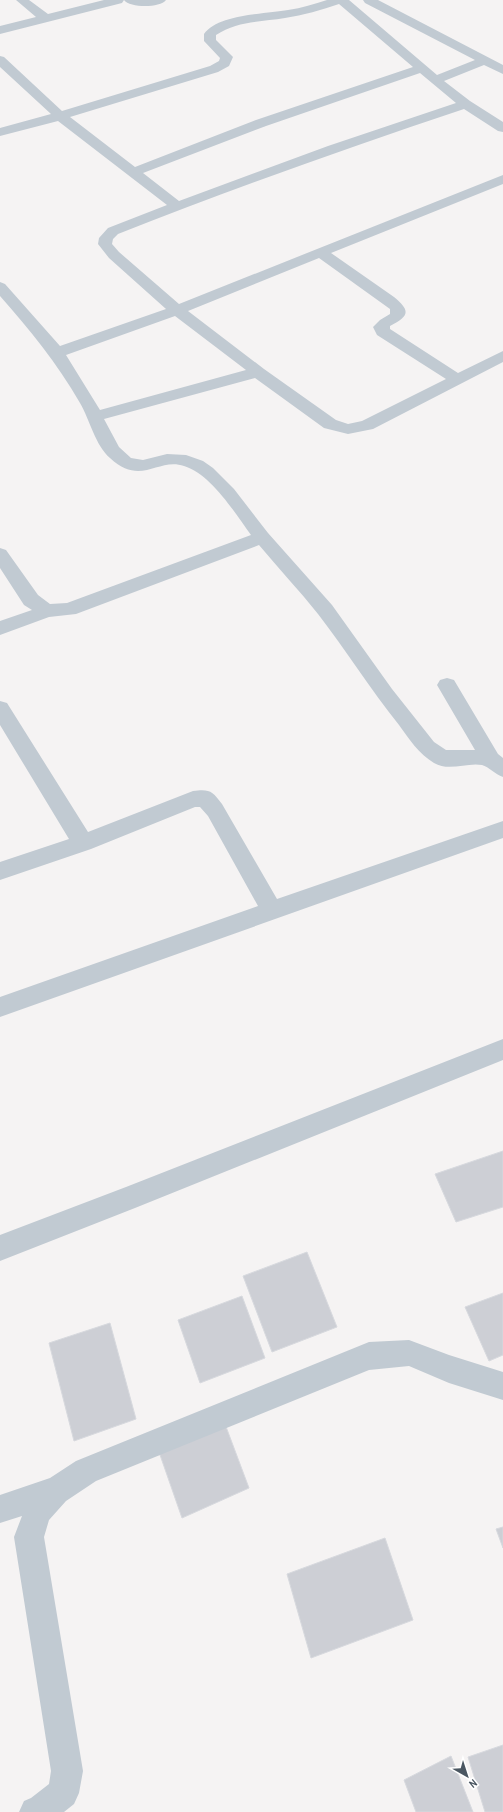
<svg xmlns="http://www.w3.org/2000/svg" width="503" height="1812" font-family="'Archivo Narrow',sans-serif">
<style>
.building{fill:#cdcfd5;stroke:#d7d9de}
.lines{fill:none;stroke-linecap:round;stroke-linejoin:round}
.minor{fill:#c1cad2;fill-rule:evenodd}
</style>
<rect width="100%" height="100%" fill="#f5f3f3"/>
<path class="building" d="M503,1151V1207L456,1222L435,1174Z
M307,1252L337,1327L272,1352L243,1276Z
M503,1293V1355L489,1361L465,1307Z
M242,1296L265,1358L200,1383L178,1320Z
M110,1323L136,1419L74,1441L49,1343Z
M225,1424L249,1488L182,1518L159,1452Z
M503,1527V1548L496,1529Z
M385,1538L413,1620L311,1658L287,1574Z
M503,1745V1812H485L468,1757Z
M451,1756L473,1812H416L404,1780Z"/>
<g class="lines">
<path class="minor" d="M16,0H29L48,14L104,0H124L122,3L0,34V26L36,17Z
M124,0H166C160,8 130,8 124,0Z
M327,0H349L437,75L475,60L365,3L363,0H378L503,65V74L484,65L444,81L470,101L503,122V132L498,131L464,109C347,148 232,189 118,234L113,239L112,244L119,252L179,304L503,175V184L331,253L394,297C411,311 409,316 390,326V329L458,373L503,351V362L373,429L348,434L324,428L255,378L104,419L119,447L131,458L143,460L167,454L186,455L203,461L213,468L234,489L268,533L332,605L392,689L434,742L446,750H475L437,685L440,680L447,678L454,680L498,754L503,758V777C495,774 489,767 482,765C467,762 449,772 434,763C419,754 409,739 399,725C370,689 346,650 318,614C299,590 278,568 259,545L76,614L49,617L0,635V621L32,610L24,605L0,568V548L6,550L38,595L50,604L67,603L251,535C235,513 211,474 184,466C158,457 141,487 110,458C95,445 90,420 80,403C57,363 30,330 0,296V282L5,284L60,346L166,309L109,258L98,244L99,238L108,228L167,205L58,121L0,136V128L51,114L0,67V56L4,57L62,111L210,66L219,61L220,58L204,41V34C218,14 266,14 288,10C302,8 314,4 327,0ZM339,4L413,67L256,120L135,167L70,117L218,72L229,66L233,57L216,40V35C237,21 261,22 285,18C303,15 322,10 339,4ZM420,73L456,103L328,146L179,201L143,173L266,126ZM319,258L390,309V314L380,320L373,327L377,335L446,379L362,421L348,424L336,420L264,369L188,311ZM175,316L246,370L100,410L66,355Z
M0,701L7,703L88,832L193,791C210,789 212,791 222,804L277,899L503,821V838L0,1017V997L258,906L208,816L200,807H195L91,849L0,880V862L69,839L0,725Z
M503,1039V1060L135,1208L0,1261V1235L126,1187Z
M409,1340L449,1355L503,1372V1400L449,1383L409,1366L369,1370L96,1481L66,1501L49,1520L44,1537L83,1771L79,1793L74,1804L64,1812H19L24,1801L31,1798L49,1784L51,1771L14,1537L22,1516L0,1523V1495L50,1478L76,1461L369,1342Z"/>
</g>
<g transform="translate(467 1776) rotate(141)" stroke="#ffffff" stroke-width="3" paint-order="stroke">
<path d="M0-3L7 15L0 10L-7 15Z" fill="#4a5661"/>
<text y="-6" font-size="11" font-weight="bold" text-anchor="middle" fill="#4a5661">N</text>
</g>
</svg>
